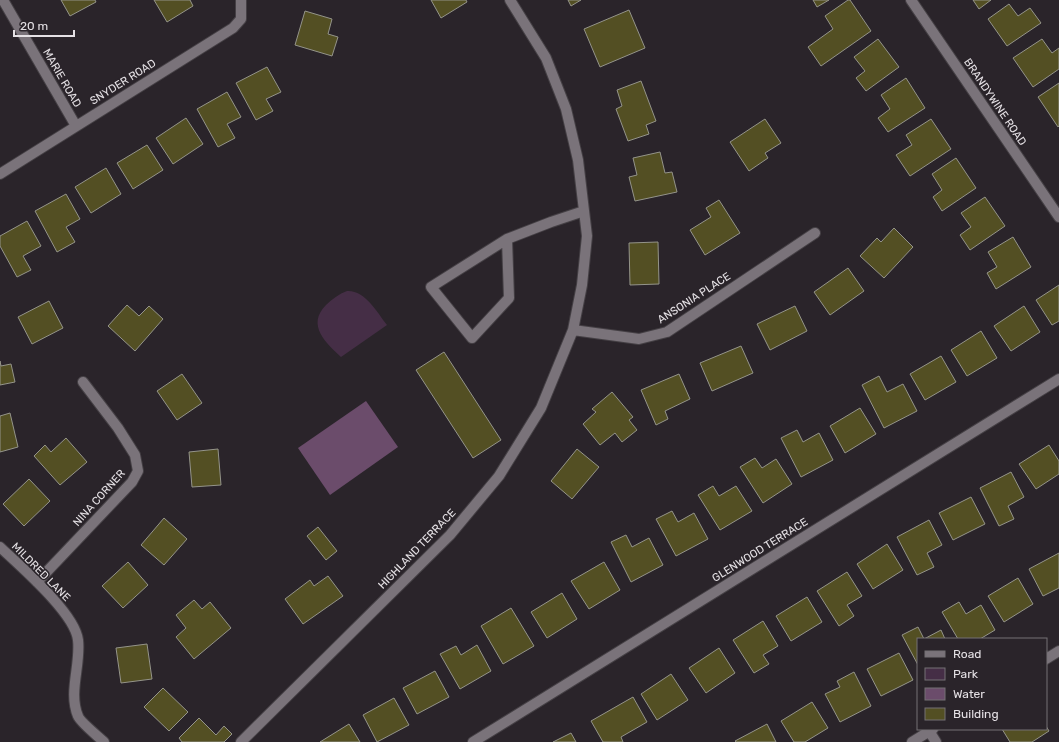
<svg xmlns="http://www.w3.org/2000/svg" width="1059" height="742" font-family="Rubik,sans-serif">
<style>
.green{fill:#452e46}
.water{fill:#6b4c6b}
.building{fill:#534f23;stroke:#94948a}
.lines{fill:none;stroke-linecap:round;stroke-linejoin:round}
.minor-casing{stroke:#454045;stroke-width:12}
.minor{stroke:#7a737a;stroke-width:10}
.labels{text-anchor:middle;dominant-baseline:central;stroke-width:3;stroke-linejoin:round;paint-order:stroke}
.street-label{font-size:11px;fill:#e5e1e5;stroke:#2a242a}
</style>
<rect width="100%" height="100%" fill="#2a242a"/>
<path class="green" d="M347,291C365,290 377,312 387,325L341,357C326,343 306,325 326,305C332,299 339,294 347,291Z"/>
<path class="water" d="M366,401L398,447L330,495L298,448Z"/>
<path class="building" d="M61,0H95L96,2L70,16Z
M154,0H190L193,6L167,22Z
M431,0H466L467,2L441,18Z
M568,0H581L571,6Z
M813,0H829L817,7Z
M848,0H850L871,31L821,66L808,47L833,29L825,16Z
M973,0H991L979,9Z
M1009,4L1018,16L1030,8L1041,23L1007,46L988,19Z
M629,10L645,48L600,67L584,29Z
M305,11L332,19L328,34L338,37L332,56L295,45Z
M878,39L899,67L866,91L856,78L865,71L854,57Z
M1042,39L1052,53L1059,48V69L1033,87L1013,58Z
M267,67L281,92L266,99L273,111L256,120L236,83Z
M906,78L925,108L888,132L878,118L890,109L881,95Z
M641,81L656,121L646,125L649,134L628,141L616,109L622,106L617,90Z
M1059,83V126L1058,127L1038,97Z
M227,92L241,117L227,124L235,138L218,147L197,109Z
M186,118L203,144L173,164L156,138Z
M765,119L781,143L765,153L768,158L749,171L730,142Z
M931,119L951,149L910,176L896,155L912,145L906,135Z
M147,145L163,170L133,189L117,163Z
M660,152L665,173L672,172L677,192L635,201L629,177L637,175L633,158Z
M956,158L976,188L942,211L933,197L942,190L932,174Z
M106,168L121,194L91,213L75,187Z
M66,194L80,219L66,227L75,242L57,252L35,211Z
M985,197L1005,226L970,250L960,235L971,227L961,213Z
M719,200L740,233L705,255L690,230L711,217L706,208Z
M27,221L41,246L23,256L31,270L17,277L0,246V236Z
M894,228L913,247L884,278L860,256L877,238L881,242Z
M1013,237L1031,267L996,289L987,273L997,267L988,252Z
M658,242L659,284L630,285L629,243Z
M848,268L864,291L830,315L814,292Z
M1059,285V321L1052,325L1036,300Z
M49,301L63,328L32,344L18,317Z
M127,305L139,316L149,306L163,319L135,351L108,326Z
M795,306L807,331L770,350L757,324Z
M1024,306L1040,332L1011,351L994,326Z
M981,331L997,358L967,376L951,350Z
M741,346L753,373L712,391L700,363Z
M444,352L501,440L473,458L416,370Z
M941,356L956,382L925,400L910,374Z
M0,361L1,366L11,364L15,382L0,385Z
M182,374L202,403L177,420L157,391Z
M679,374L690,399L665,411L668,419L656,425L641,390Z
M879,376L887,392L903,384L917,411L884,428L862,385Z
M612,392L633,417L629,420L637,430L622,442L615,433L600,445L583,424L596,412L592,409Z
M860,408L876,434L845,453L830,426Z
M10,413L18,447L0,452V416Z
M797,430L803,442L819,433L833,460L801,477L781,438Z
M66,438L87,462L60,485L34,456L45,445L51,452Z
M1049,445L1059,461V474L1036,489L1019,464Z
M218,449L221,485L192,487L189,452Z
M577,449L599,467L572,499L551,481Z
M755,458L762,468L776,459L792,484L763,503L740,467Z
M1011,472L1024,497L1008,506L1014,519L999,526L980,488Z
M29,479L50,501L24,526L3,504Z
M713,486L719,496L736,486L752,511L720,530L698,495Z
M971,497L985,524L953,540L939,513Z
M672,511L678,522L694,513L708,539L676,556L656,519Z
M164,518L187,539L164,565L141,545Z
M929,520L942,545L927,553L934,567L917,575L897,537Z
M318,527L337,551L326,560L307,536Z
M626,535L632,547L649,538L663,565L631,582L611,542Z
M887,544L903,570L873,589L857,564Z
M1059,553V588L1043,596L1029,569Z
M128,562L148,585L123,608L102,586Z
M604,562L620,590L589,609L571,581Z
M847,572L862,596L847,605L854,616L839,626L817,591Z
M328,576L343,596L303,624L285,599L310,580L314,586Z
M1018,578L1033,604L1004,622L988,596Z
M562,593L577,619L547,638L531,612Z
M807,597L822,622L791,641L776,616Z
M194,600L202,609L210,602L231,628L194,659L176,637L186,628L176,615Z
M959,602L966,614L981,605L995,630L980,639H958L942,612Z
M511,608L534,646L503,664L481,626Z
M763,621L778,646L763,655L769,664L754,673L733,640Z
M918,627L924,639H918V665L902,635Z
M941,630L945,639H924Z
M147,644L152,679L121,683L116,648Z
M477,645L491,671L460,689L440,654L456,646L461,655Z
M719,648L735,673L706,693L689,668Z
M899,653L913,680L881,696L867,669Z
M435,671L449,697L417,714L403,688Z
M854,672L871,706L840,722L825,694L840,687L837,681Z
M671,674L688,700L657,720L641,694Z
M163,688L188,712L169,731L144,707Z
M633,697L647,722L621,737L623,742H603L591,721Z
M394,698L409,725L377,742L363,715Z
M812,702L828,728L805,742H794L781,721Z
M199,718L216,735L224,726L232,734L224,742H182L179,738Z
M349,724L360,742H320Z
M767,724L776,742H736L735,741Z
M1046,726L1049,731L1032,742H1010L1002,729H1046Z
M571,733L576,742H553Z"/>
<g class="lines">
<defs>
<path id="minor" d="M3,0L76,126
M911,0L1059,217
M0,174L233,28L241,19V0
M507,239L509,298L472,338L431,287L507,239L551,222L584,211
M573,330L639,339L667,332L815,233
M0,547C20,566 75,613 78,640C81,665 68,692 78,716C80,722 99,737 104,742
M37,582L132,482L138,471L135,455L118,428L83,382
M1046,659L1059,651
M929,731L936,742
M241,742L450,535L499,476L541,408L573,330L582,285L587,236L578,160L566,109L546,58L510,0
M473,742L1059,379
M912,742L933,729"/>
</defs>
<use href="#minor" class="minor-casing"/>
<use href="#minor" class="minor"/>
</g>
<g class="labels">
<g class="street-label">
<text transform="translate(62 78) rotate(60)">MARIE ROAD</text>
<text transform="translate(123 82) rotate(-32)">SNYDER ROAD</text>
<text transform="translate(995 102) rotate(56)">BRANDYWINE ROAD</text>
<text transform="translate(694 298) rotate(-33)">ANSONIA PLACE</text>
<text transform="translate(99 498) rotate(-48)">NINA CORNER</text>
<text transform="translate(417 549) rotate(-46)">HIGHLAND TERRACE</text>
<text transform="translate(760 550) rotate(-32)">GLENWOOD TERRACE</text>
<text transform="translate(41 572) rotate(45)">MILDRED LANE</text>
</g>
</g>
<rect x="917" y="638" width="130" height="92" fill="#2a242a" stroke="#757075"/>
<rect x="925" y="651" width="20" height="6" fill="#7a737a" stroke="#757075"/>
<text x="953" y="658" font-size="12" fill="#e5e1e5">Road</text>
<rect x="925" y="668" width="20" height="12" fill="#452e46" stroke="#757075"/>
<text x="953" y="678" font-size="12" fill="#e5e1e5">Park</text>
<rect x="925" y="688" width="20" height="12" fill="#6b4c6b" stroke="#757075"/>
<text x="953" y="698" font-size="12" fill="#e5e1e5">Water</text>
<rect x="925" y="708" width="20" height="12" fill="#534f23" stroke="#757075"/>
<text x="953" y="718" font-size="12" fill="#e5e1e5">Building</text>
<path d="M14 30v6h60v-6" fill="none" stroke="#e5e1e5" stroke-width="2"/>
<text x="20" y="30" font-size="12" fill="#e5e1e5" stroke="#2a242a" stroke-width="3" paint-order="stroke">20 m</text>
</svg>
